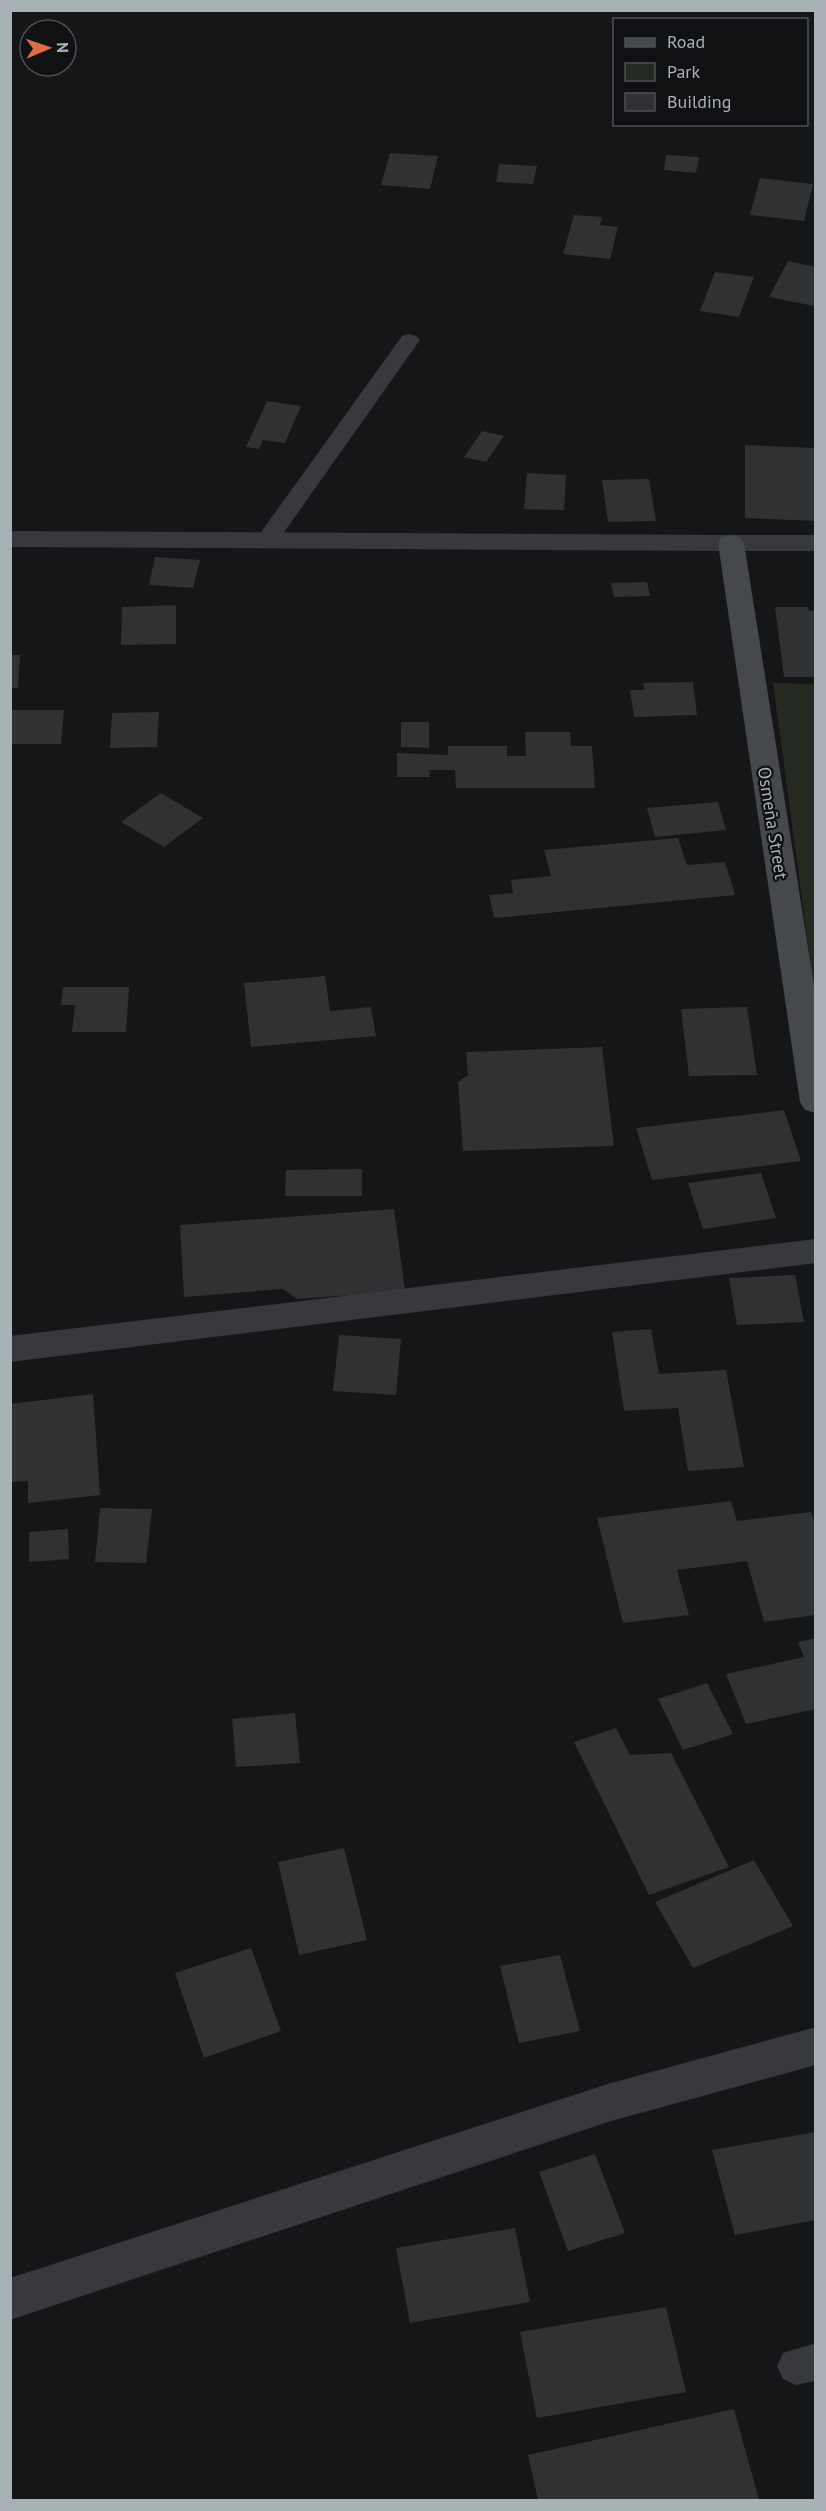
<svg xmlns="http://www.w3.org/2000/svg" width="826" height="2511" font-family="'PT Sans',sans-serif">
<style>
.green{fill:#242922}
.building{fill:#303133}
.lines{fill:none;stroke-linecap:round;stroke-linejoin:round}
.service{fill:#37393c;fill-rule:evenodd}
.minor{fill:#37393c;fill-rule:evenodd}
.tertiary{fill:#37393c;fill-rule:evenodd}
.secondary{fill:#45494b;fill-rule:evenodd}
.labels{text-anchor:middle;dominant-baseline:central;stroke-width:4.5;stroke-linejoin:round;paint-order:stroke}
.street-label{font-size:18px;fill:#a8b2b6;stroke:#101112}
</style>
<rect width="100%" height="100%" fill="#151617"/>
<path class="green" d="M773,683L815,684V996Z"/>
<path class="building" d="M390,153L438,156L430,189L381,185Z
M666,155L699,157L696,173L664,170Z
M499,164L537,166L533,184L496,182Z
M760,178L813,184L804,221L750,215Z
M574,215L602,217L600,225L618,227L610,259L563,254Z
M788,261L816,267L814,306L769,297Z
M715,272L754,277L739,317L700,311Z
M267,401L301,406L285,443L263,440L259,449L246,447Z
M482,431L504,436L486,462L464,457Z
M745,445L816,448V521L745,518Z
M527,473L566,475L564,510L524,509Z
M649,479L656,521L608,522L602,480Z
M155,557L200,560L193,588L149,585Z
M647,582L650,596L614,597L611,583Z
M176,605V644L121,645L122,607Z
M775,607H808L809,611H816V677H784Z
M10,655H20L18,688H10Z
M693,682L697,715L634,717L630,690H644L643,683Z
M10,710H64L61,744H10Z
M159,712L157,747L110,748L112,713Z
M401,722H429V748L401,747Z
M525,732H570L571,746H592L595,788H456L455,770H429L430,777H397V753L448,755V746H507V756H526Z
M161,793L203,818L164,847L121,822Z
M718,802L726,830L655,837L647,808Z
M678,838L687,865L725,862L735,895L494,918L489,895L513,893L511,880L551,876L544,850Z
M325,976L330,1011L371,1007L376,1036L251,1047L244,983Z
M63,987H129L126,1032H72L75,1005H61Z
M747,1007L757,1075L689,1076L681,1009Z
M602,1047L614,1146L463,1151L458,1082L468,1075L466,1052Z
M784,1110L801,1161L652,1180L636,1128Z
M362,1169V1196H285L286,1170Z
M761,1173L776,1218L703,1229L688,1183Z
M394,1209L405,1291L297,1299L283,1289L184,1297L180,1225Z
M795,1275L804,1322L737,1325L729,1278Z
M651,1329L659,1374L726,1370L744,1467L688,1471L678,1408L624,1411L612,1332Z
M339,1335L401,1339L396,1395L333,1391Z
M93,1394L100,1495L28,1503V1481L10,1482V1404Z
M731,1501L737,1521L811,1512L816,1527V1615L764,1622L747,1561L677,1570L689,1615L623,1623L597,1518Z
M100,1508L152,1509L146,1563L95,1562Z
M68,1529L69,1559L29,1562V1532Z
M816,1638V1709L746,1724L726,1674L804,1657L798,1642Z
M707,1683L733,1734L683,1750L658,1699Z
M295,1713L300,1763L236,1767L232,1719Z
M616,1728L630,1755L671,1753L729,1867L649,1895L574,1742Z
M344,1848L367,1940L299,1955L278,1862Z
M754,1860L793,1926L693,1968L655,1902Z
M251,1948L281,2031L204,2058L175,1973Z
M560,1955L580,2031L519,2043L500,1966Z
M816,2132V2220L735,2235L712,2150Z
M595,2154L625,2233L568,2251L539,2172Z
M515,2228L530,2302L410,2323L396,2248Z
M666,2307L686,2392L537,2418L520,2332Z
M734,2409L759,2500H538L528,2455Z"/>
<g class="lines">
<path class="service" d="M409,334L416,336L420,340L275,545L267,547L259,545L256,540L259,535L402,336Z
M816,2343V2381L796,2385L783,2379L777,2366L783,2353Z"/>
<path class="minor" d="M731,535H816V551H731L722,549L718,543L722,537Z
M816,1239V1263L10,1362V1336Z
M816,2027V2065L611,2121L10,2320V2278L611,2083Z"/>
<path class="tertiary" d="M10,531L731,535L740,537L744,543L740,549L731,551L10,547Z"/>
<path class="secondary" d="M731,535L740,537L744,543L816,998V1113L805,1110L800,1102L718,543L722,537Z"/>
</g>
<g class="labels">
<g class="street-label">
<text transform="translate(773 823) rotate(81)">Osmeña Street</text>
</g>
</g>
<rect width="826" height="2511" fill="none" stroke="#a8b2b6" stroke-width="24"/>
<rect x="613" y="18" width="195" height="108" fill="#101112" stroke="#4d5154" stroke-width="1.5"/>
<rect x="625" y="38" width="30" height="9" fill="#45494b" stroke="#4d5154" stroke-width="1.5"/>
<text x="667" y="48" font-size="18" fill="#a8b2b6">Road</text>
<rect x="625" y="63" width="30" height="18" fill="#242922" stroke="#4d5154" stroke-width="1.5"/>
<text x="667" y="78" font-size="18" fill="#a8b2b6">Park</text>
<rect x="625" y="93" width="30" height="18" fill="#303133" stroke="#4d5154" stroke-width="1.5"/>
<text x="667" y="108" font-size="18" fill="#a8b2b6">Building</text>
<g transform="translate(48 48) rotate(88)"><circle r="28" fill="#101112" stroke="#4d5154" stroke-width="1.5"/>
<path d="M0-4.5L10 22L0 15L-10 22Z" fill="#e26c42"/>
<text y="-9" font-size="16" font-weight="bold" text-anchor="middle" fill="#a8b2b6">N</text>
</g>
</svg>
